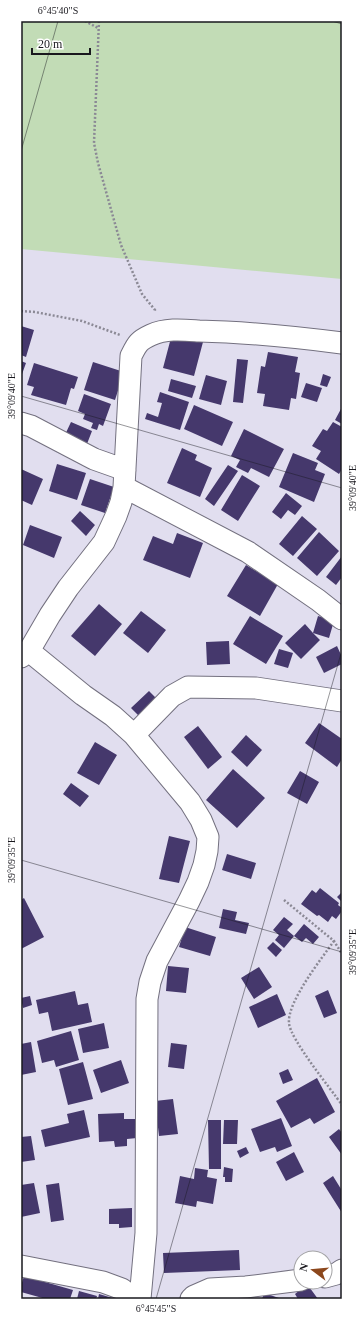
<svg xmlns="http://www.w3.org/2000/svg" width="363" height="1320" font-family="Georgia,serif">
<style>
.green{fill:#c2dcb6}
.building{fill:#45386c}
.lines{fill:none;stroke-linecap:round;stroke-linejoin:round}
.street-casing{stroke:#73707f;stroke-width:23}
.path{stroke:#8b8995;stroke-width:2.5;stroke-dasharray:2 2;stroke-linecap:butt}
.street{stroke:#fff;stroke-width:21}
.ticks{fill:none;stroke:#19181e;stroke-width:1;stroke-opacity:0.45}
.neatline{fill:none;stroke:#19181e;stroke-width:1.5}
.ticks-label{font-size:10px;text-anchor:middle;fill:#19181e}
</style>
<rect width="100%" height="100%" fill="#e1deef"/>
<path class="green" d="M21,21H342V279L21,249Z"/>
<path class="building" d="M21,326L34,330L26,357L21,355Z
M172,334L203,342L194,376L163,368Z
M268,352L298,357L295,372L300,373L296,399L291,398L289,410L263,406L265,394L257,393L261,366L265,367Z
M237,359L248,360L243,403L233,402Z
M21,361L26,363L21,377Z
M93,362L124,372L115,400L84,390Z
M34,363L78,377L74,389L71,388L66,405L31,395L34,387L27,385Z
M323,374L331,377L327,387L320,385Z
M206,375L227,381L221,405L199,399Z
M171,379L196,386L192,398L168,391Z
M306,383L322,388L317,402L301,397Z
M160,392L189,402L180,430L145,419L147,413L158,417L162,403L157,402Z
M84,394L111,404L103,426L99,424L97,430L91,428L93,423L83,419L85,414L78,411Z
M194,405L233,422L222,446L184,429Z
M342,407V424L335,420Z
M71,422L92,431L85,449L63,439Z
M333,422L342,427V469L339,474L316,459L321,451L312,446L323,429L327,431Z
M244,429L284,449L269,477L251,468L248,473L236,467L240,460L231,456Z
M182,448L197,455L195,460L212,468L200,497L167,483Z
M293,453L318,463L315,470L325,474L314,502L279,487Z
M57,464L86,473L77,500L49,491Z
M228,465L238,471L214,506L205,499Z
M21,469L43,479L32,505L21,500Z
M242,475L260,486L238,521L221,510Z
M90,479L114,487L105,513L81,505Z
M286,493L302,506L295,515L288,510L281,519L272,512Z
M80,511L95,525L86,536L71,521Z
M302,516L317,529L293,556L279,544Z
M30,525L62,537L54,558L23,545Z
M319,532L339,551L317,576L297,558Z
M177,533L203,543L190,578L143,560L153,536L173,544Z
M342,556V577L336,585L326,577Z
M246,565L278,584L260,616L227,596Z
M99,604L122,624L95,656L71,636Z
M141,611L166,630L148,653L123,633Z
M250,616L283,636L266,664L233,644Z
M318,616L334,621L329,638L313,633L320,640L301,659L285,643L305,624L313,633Z
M229,641L230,664L207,665L206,642Z
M337,646L342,657V664L324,673L316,657Z
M279,649L293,653L288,668L274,664Z
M149,691L161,703L144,721L131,708Z
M319,723L342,739V759L337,767L305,743Z
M198,726L222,757L208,769L184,737Z
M246,735L262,750L247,767L231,752Z
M95,742L117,755L99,785L77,773Z
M233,769L265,798L237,828L206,800Z
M300,771L319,782L307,804L287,793Z
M71,783L89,796L80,807L63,794Z
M169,836L190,841L179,883L159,879Z
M227,854L256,863L251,879L222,870Z
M320,888L339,903L338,905L342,908V911L336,919L332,916L328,922L319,915L317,916L301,904L312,890L316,893Z
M342,892V902L337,897Z
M24,898L44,937L21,949V900Z
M223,909L237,912L235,920L249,923L246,934L219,928Z
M284,917L293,924L287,930L294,936L284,948L275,940L279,935L273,930Z
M304,924L319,937L313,944L306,938L302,942L294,936Z
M185,927L216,937L210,956L179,947Z
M273,942L282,950L276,957L267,948Z
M168,966L189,968L186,993L166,991Z
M259,967L272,987L254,999L241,978Z
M328,990L337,1013L324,1018L315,996Z
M75,991L78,1005L88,1003L92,1022L52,1031L48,1012L39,1014L36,1000Z
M277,994L286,1015L258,1028L249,1007Z
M30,996L32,1005L23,1008L21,998Z
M104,1023L109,1048L83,1053L78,1029Z
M71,1031L79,1060L56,1067L54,1060L42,1063L37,1041Z
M31,1042L36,1072L21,1075V1044Z
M171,1043L187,1045L184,1069L168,1067Z
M121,1060L129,1083L101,1093L93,1070Z
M83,1062L93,1099L68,1105L59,1069Z
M288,1069L293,1080L283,1084L279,1073Z
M317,1078L335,1112L314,1124L310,1118L291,1128L276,1101Z
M173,1099L178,1134L159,1136L155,1101Z
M84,1110L90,1137L45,1147L41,1130L69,1123L67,1114Z
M124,1113V1119H136L137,1138L127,1139V1146L115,1147L114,1141L99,1142L98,1114Z
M281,1118L292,1146L277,1152L275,1147L260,1152L251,1129Z
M208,1120H221V1169H209Z
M224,1120H238L237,1144H223Z
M339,1129L342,1133V1155L329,1137Z
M31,1136L35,1160L21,1162V1137Z
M246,1147L249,1153L240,1158L237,1151Z
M294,1152L304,1172L286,1181L276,1162Z
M224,1167L233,1169L232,1182H225V1177H223Z
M195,1168L208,1170L207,1177L217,1179L213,1204L197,1201L196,1207L175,1203L180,1176L194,1179Z
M333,1176L341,1189L342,1188V1213L323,1183Z
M34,1183L40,1213L21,1217V1185Z
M59,1183L64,1220L51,1222L46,1185Z
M132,1208V1227L119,1228V1224H109V1209Z
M239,1250L240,1270L164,1273L163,1253Z
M24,1276L73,1290L70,1299H46L21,1292V1286Z
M307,1284L318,1299H298L295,1294Z
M79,1291L97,1296L96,1299H77Z
M264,1293L282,1299H262Z
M99,1294L116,1299H98Z"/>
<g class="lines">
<defs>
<path id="street" d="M21,423L31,426L94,459L125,470
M124,487L248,552L318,600L342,619
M29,651L83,695L113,716L134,735L190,802L201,820L208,837L207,851L204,865L198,882L189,901L157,961L150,982L147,999L146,1233L140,1299
M21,657L29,651L50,615L68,588L104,542L116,516L121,502L124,487L131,356C137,344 138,341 151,335C166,328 184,330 199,331C247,332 295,337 342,343
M134,735L172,696L188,687L256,688L342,701
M21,1266L103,1282L122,1289L135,1299
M325,1277L336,1274L342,1270
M191,1299L194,1296L210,1289L246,1287L301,1280"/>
</defs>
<use href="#street" class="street-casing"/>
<path class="path" d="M85,21L98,28
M99,21L94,143L98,163L121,245L142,294L155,310L154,312
M21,311L35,312L82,321L120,335
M284,900L334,941L342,954
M334,941C322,958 287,1002 289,1023C290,1039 331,1089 342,1105"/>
<use href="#street" class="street"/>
</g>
<path class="ticks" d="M332,21L342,24M21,151L58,21M21,396L342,488M21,860L342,952M156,1299L342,650"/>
<rect width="363" height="1320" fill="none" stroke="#ffffff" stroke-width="44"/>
<g transform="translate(313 1270) rotate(286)"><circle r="19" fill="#ffffff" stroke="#a3a3a5"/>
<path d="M0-3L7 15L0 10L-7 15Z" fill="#8c471c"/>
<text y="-6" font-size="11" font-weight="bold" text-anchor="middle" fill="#19181e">N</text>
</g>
<path d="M32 48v6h58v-6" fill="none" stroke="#19181e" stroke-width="2"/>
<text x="38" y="48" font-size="12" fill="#19181e" stroke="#ffffff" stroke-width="3" paint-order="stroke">20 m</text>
<rect x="22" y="22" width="319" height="1276" class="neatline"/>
<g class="ticks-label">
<text x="58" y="14">6°45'40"S</text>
<text transform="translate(11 396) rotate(-90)" y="4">39°09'40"E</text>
<text transform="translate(352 488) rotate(-90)" y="4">39°09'40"E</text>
<text transform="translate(11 860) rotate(-90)" y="4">39°09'35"E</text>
<text transform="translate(352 952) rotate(-90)" y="4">39°09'35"E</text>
<text x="156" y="1312">6°45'45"S</text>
</g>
</svg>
